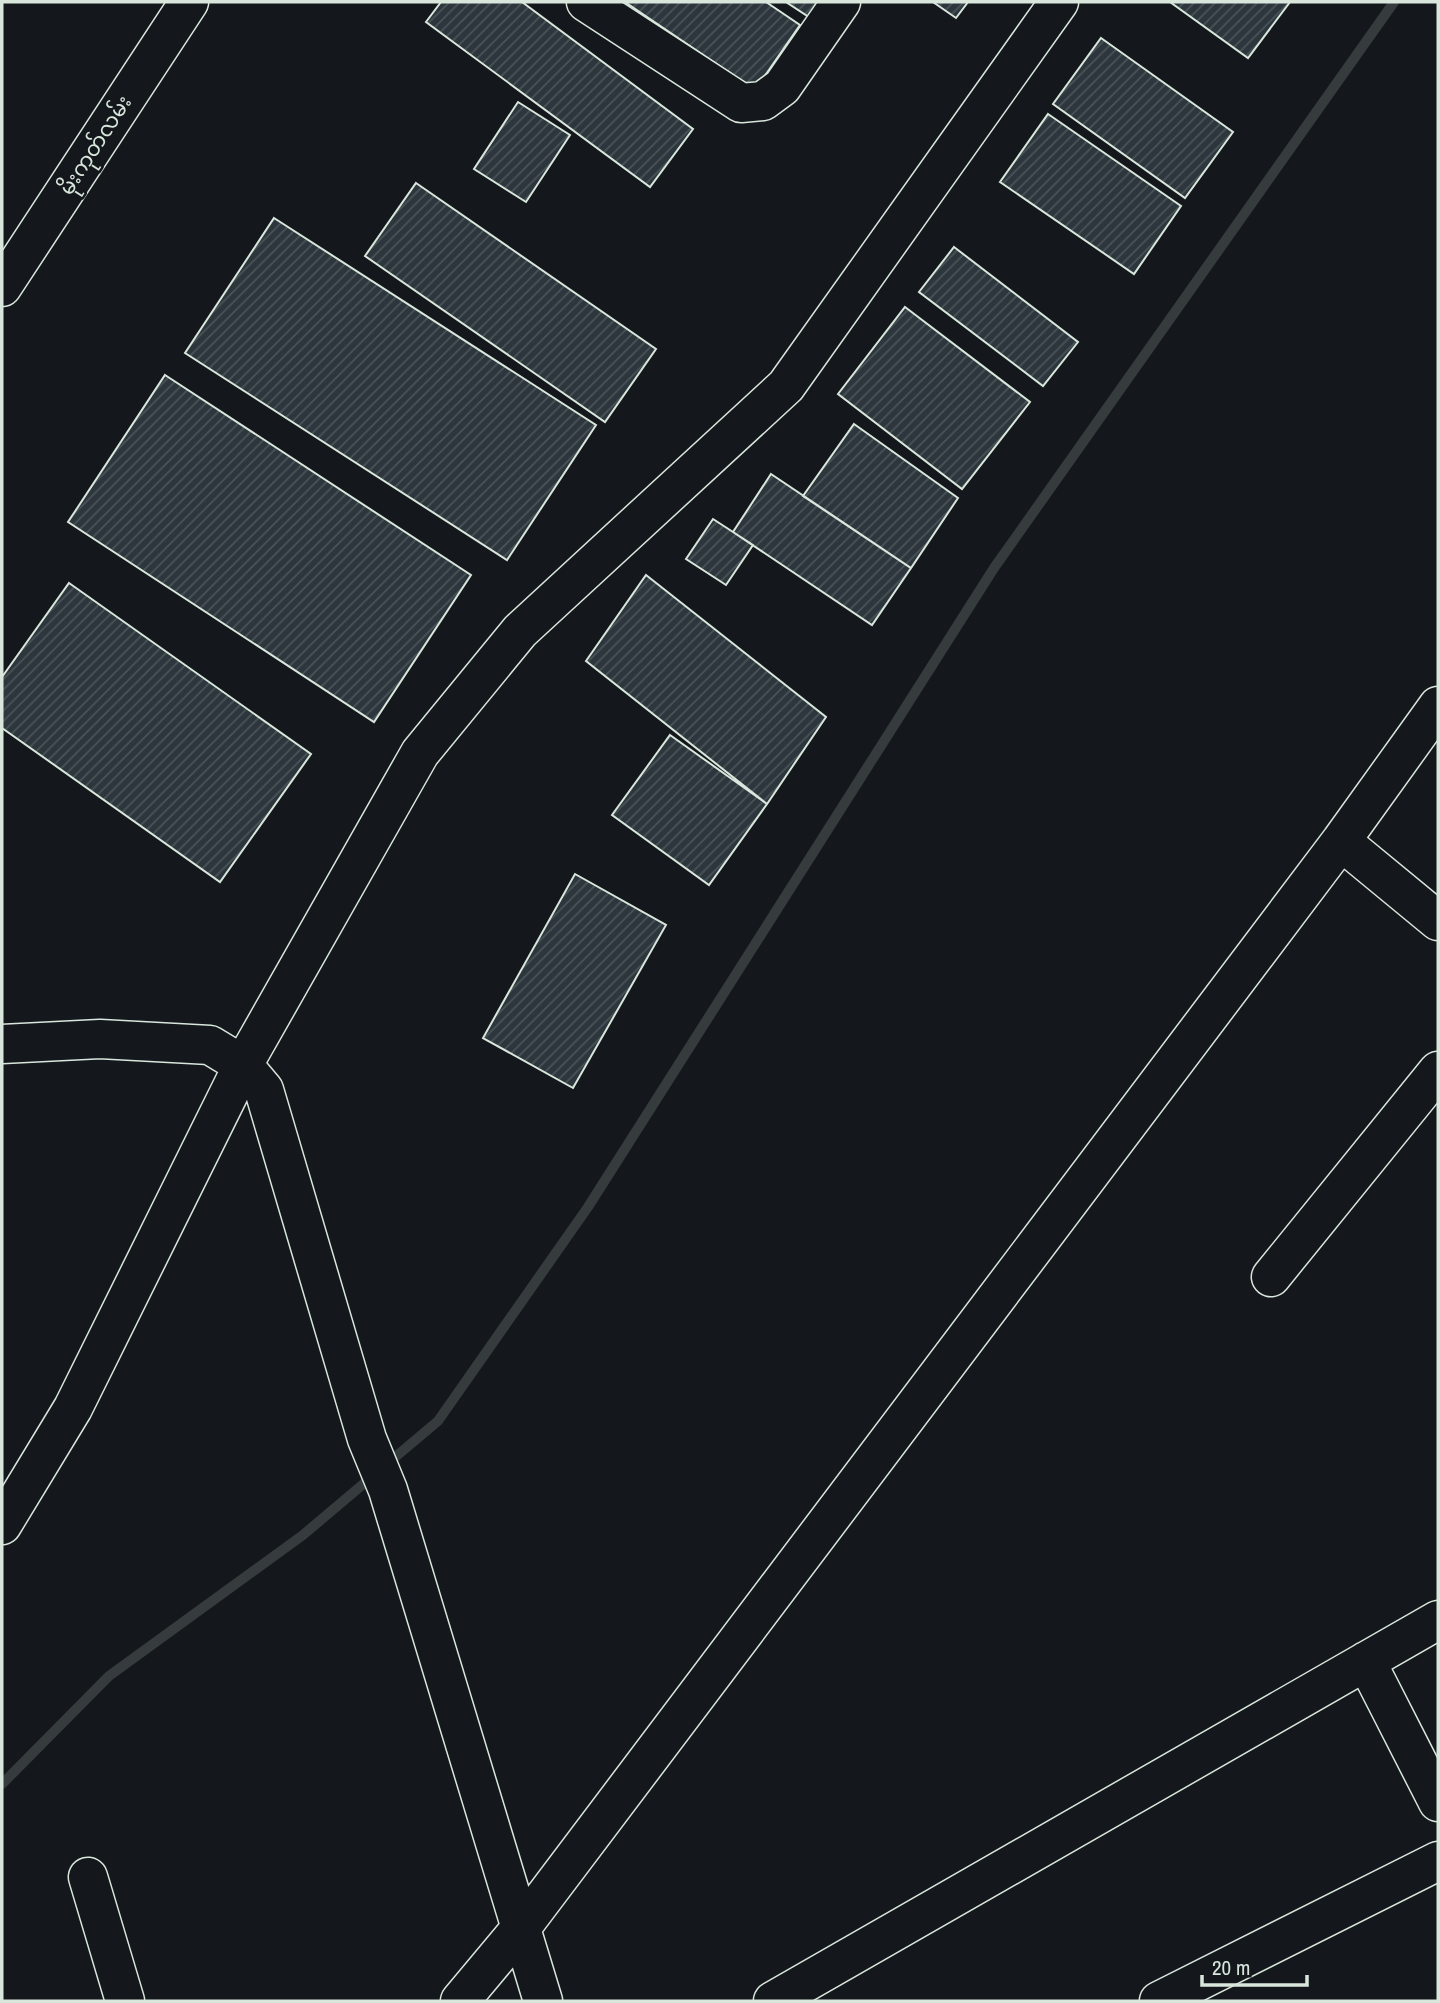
<svg xmlns="http://www.w3.org/2000/svg" width="1440" height="2003" font-family="'Archivo Narrow','Noto Sans Myanmar',sans-serif">
<style>
.lines{fill:none;stroke-linecap:round;stroke-linejoin:round}
.stream{stroke:#363b3e;stroke-width:10}
.building{fill:url(#building-hatch);stroke:#d8e6dc;stroke-width:2}
.minor-casing{stroke:#d8e6dc;stroke-width:41}
.minor{stroke:#14181c;stroke-width:38}
.labels{text-anchor:middle;dominant-baseline:central;stroke-width:5;stroke-linejoin:round;paint-order:stroke}
.street-label{font-size:21px;fill:#d8e6dc;stroke:#14181c}
</style>
<defs>
<pattern id="building-hatch" width="6" height="6" patternUnits="userSpaceOnUse" patternTransform="scale(1.75)"><rect width="6" height="6" fill="#2c363c"/><path d="M-1 1l2-2M0 6l6-6M5 7l2-2" fill="none" stroke="#4a5358"/></pattern>
</defs>
<rect width="100%" height="100%" fill="#14181c"/>
<g class="lines">
<path class="stream" d="M387,1464L438,1421L588,1207L994,568L1394,2
M2,1784L109,1676L303,1535L374,1475"/>
</g>
<path class="building" d="M441,2H522L693,129L650,187L426,22Z
M625,2H766L800,25L755,90Z
M786,2H823L812,19Z
M933,2H968L956,18Z
M1170,2H1290L1248,58Z
M1101,38L1233,132L1185,198L1053,104Z
M518,102L570,135L526,202L474,169Z
M1048,114L1181,206L1134,274L1000,182Z
M416,183L656,349L605,422L365,256Z
M274,218L596,425L507,560L185,353Z
M954,247L1078,342L1043,386L919,292Z
M905,307L1030,402L962,489L838,394Z
M165,375L471,575L374,722L68,522Z
M854,424L958,498L911,568L803,496Z
M771,474L911,568L872,625L733,532Z
M713,519L753,545L726,585L686,559Z
M646,575L826,717L767,804L586,661Z
M69,583L311,754L220,882L2,728V677Z
M670,735L767,804L709,885L612,815Z
M575,874L666,925L573,1088L483,1038Z"/>
<g class="lines">
<defs>
<path id="minor" d="M586,2L741,103L763,101L782,87L841,2
M2,287L189,2
M1341,841L1438,921
M2,1044L100,1039L210,1045L243,1065L264,1090L367,1439L388,1490L543,2001
M1271,1277L1438,1071
M2,1525L73,1408L243,1065L420,753L520,631L786,386L1059,2
M1366,1661L1438,1802
M88,1877L125,2001
M460,2001L521,1928L1341,841L1438,706
M773,2001L1438,1620
M1159,2001L1438,1861"/>
</defs>
<use href="#minor" class="minor-casing"/>
<use href="#minor" class="minor"/>
</g>
<g class="labels">
<g class="street-label">
<text transform="translate(95 145) rotate(-57)">မိုးကုတ်လမ်း</text>
</g>
</g>
<rect width="1440" height="2003" fill="none" stroke="#d8e6dc" stroke-width="7"/>
<path d="M1202 1975v10h105v-10" fill="none" stroke="#d8e6dc" stroke-width="3.5"/>
<text x="1212" y="1975" font-size="21" fill="#d8e6dc" stroke="#14181c" stroke-width="5" paint-order="stroke">20 m</text>
</svg>
